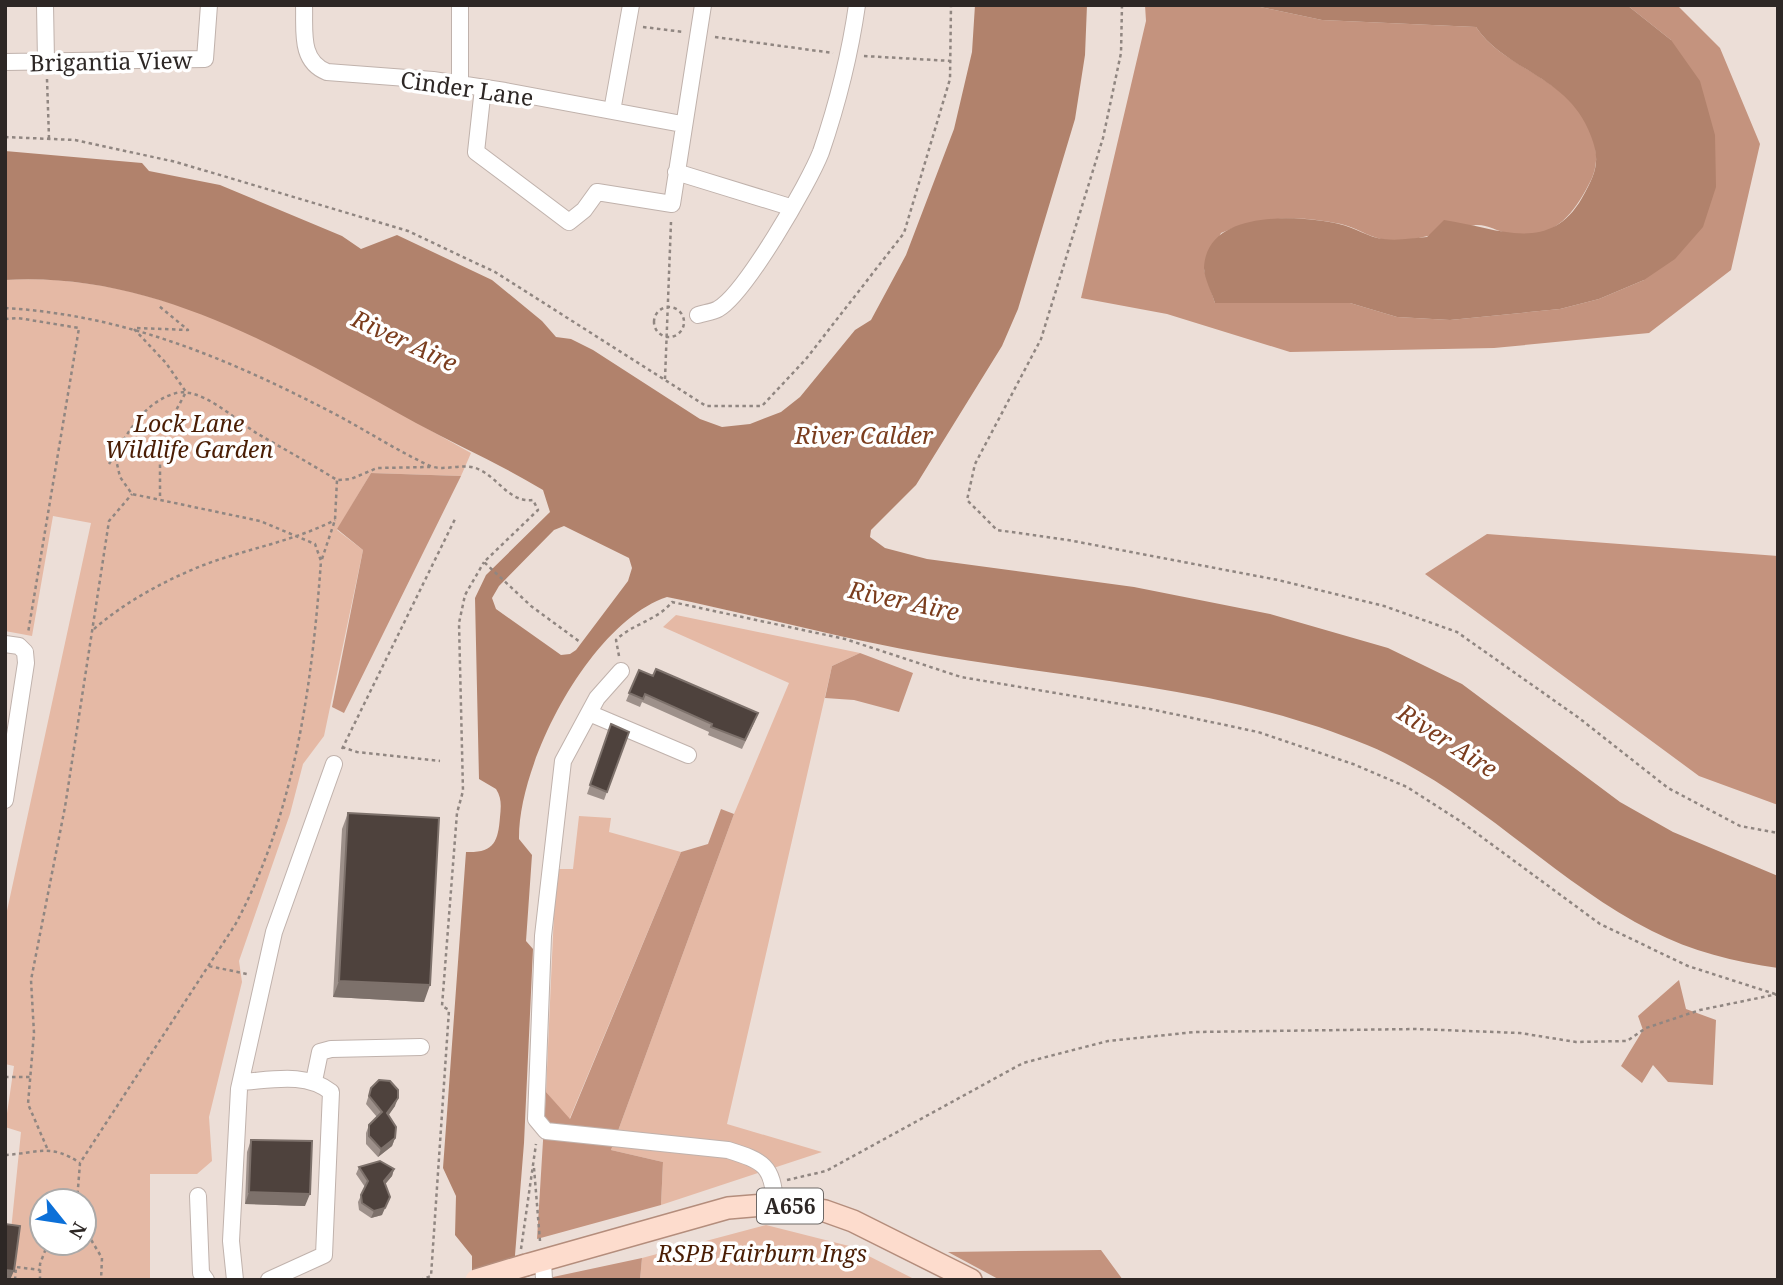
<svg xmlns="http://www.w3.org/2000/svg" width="1783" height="1285" font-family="'Noto Serif',serif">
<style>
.green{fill:#e5b9a5;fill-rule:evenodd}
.forest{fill:#c4937e}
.water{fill:#b1826c;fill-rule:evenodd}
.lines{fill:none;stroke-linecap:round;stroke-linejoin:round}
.minor-casing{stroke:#c0b2ac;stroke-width:18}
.major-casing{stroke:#b48d7c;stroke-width:24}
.path{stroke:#908681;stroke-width:2.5;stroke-dasharray:3.5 3.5;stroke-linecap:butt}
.minor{stroke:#fff;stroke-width:16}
.major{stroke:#fddccd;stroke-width:21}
.major-bridge-casing{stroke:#b48d7c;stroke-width:24;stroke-linecap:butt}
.major-bridge{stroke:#fddccd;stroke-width:21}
.wall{fill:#9d908a}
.shaded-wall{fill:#7d716b}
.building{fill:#4e423d;stroke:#7d716b;stroke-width:2}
.labels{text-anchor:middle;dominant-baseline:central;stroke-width:7;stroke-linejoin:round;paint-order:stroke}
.shield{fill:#fff;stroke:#6c6866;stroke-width:2}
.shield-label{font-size:21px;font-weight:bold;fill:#2d2725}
.street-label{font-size:23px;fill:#2d2725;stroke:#fff}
.park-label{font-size:23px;font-style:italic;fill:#4a1d04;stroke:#fff}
.water-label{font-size:24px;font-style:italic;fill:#7b3d1e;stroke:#fff}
</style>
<rect width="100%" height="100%" fill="#ecded7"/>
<path class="green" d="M5,280C176,270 327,374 471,453L461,476L371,473L337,530L363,550L324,736L303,764L290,814L239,961L242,982L209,1117L212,1161L197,1174H150V1280H6L21,1132L5,1127L14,1066L5,1064V920L91,523L53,516L32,636L5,631ZM42,1201H84V1243H42Z
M676,615L860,653L832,666L727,1124L822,1152L661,1205L663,1162L611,1150L734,814L789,683L663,627Z
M579,816L611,818L609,832L681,852L569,1120L546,1092L556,869H573Z
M766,1225L849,1246L916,1280H640L642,1258Z"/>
<path class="forest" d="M1145,5H1251L1322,20L1476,27C1501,65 1554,74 1581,114C1596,135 1602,161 1589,184C1571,219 1550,242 1507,233C1497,231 1486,224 1476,225C1445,228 1413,246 1381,239C1367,236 1355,227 1341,224C1301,215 1259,216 1221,233L1204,270L1215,303H1350L1397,317L1450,320L1560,309L1599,299L1644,280L1671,40L1627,5H1677L1720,48L1760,144L1731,270L1649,333L1494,348L1290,352L1167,314L1081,298L1146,21Z
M371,473L461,476L344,713L332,707L363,550L337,529Z
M1487,534L1778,556V805L1699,776L1425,574Z
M860,653L913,673L899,712L854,700L825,698L832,666Z
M721,809L734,814L611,1150L663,1162L661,1205L537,1239L546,1092L570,1119L681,852L708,844Z
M1679,980L1686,1009L1716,1020L1713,1085L1668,1082L1653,1065L1642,1083L1621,1066L1643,1030L1638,1016Z
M1101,1250L1123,1280H1000L948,1252Z
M642,1258L640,1280H553V1277Z"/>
<path class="water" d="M975,5H1087L1085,55L1075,119L1018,309L1002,346L916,485L871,530L870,537L885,548L927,559L1134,587L1270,614L1388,648L1462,684L1620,802L1673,832L1778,876V968C1735,962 1691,951 1652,931C1551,880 1473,789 1367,745C1223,685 1069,680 918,652C834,637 751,614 667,597C591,622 518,762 519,839L532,855L526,941L533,949L524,1143L513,1280H472V1256L455,1235L456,1196L443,1168L466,852C494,853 498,842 500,817C501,807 502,798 496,789L479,779L475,598L486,575L550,512L543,490C502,465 458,446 416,423C288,353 157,271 5,280V151L142,163L149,171L220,185L342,236L361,249L397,235L492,280L542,321L556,337L571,339L593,350L700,419L722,427L750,424L781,412L800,397L855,330L871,320L906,255L954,129L972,52ZM564,526L629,558L632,568L628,581L576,650L570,654L561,655L496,609L492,598L499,586L554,530Z
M1251,5H1627L1671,40L1700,81L1715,135L1716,187L1703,227L1675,259L1644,280L1599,299L1560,309L1450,320L1397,317L1350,303H1215C1212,293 1204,278 1204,268C1206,209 1299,215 1339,224C1354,227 1369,238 1384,239C1398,241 1413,238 1427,237L1444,220C1495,227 1549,256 1582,198C1598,170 1601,158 1588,129C1564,75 1505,70 1476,27L1322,20Z"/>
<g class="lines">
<defs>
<path id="minor" d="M45,5L46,61
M304,5C305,30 299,61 327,72L433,80L505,91L682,124
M460,5V84
M5,62L205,59L209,5
M483,88L476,152L569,222L584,210L597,192L672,204L703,5
M612,111L631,5
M676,172L790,207
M698,315C704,313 713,312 718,309C745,294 809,183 821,152C837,105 850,54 857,5
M5,644L19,646L25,652L26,663L5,800
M621,671L597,698L563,761L543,936L536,1119L546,1131L728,1150C763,1161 773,1165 775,1204
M589,713L688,755
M314,1081L320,1052L331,1049L421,1047
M241,1082C272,1080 306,1072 331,1092L324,1255L269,1280
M198,1196L201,1273L206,1280
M543,1260L544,1280
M235,1280L231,1241L239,1089L274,932L334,764"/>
<path id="major" d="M526,1265L728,1208L775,1204L825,1211L853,1221L971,1280"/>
</defs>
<use href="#minor" class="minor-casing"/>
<use href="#major" class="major-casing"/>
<path class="path" d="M1122,5L1121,53L1103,138L1041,339L975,464L967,500L997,530L1068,540L1278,580L1384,606L1457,632L1579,718L1668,788L1740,826L1778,833
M643,27L684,32
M715,37L833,53
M864,56L951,61
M47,79L49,138
M5,137L75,140L176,162L408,231L495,272L706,406H762L806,359L904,233L950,79L951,5
M654 322a15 15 0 1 1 30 0a15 15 0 1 1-30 0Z
M5,308C126,315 229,359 335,414C367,431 396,450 428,465C444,473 464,461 480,470C499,479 510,503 533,500L538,510L484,562L531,606L580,642
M5,319L18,318L79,328L28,633
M137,328L188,330L159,306
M134,329L166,363L186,392L160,440V499
M665,379L671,222
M109,464C126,437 140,405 173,394C200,384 236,421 258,434C284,449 311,464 337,480L351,479L377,468L430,467
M322,559L335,520L337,480
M94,629C125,602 162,582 201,566C245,549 292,542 335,520
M619,656L616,640C632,624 658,620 672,602L845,639L961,677L1150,709L1258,732L1353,764L1407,787L1460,821L1600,924L1688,966L1775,994
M342,747L357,752L440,761
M342,749L456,517
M209,966L247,974
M5,1077H32
M47,1148L28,1104L34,1033L31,980L65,807L109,521L132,494
M5,1155C38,1153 50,1143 80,1163
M534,1168L540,1241
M787,1180L826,1171L1023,1063L1108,1041L1195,1032L1416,1029L1520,1033L1576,1042L1627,1041L1646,1028L1700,1010L1778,994
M77,1201L80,1163L235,925C295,814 312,685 321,561L315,544L260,521L132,494L120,477L115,455
M84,1228L102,1258L101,1280
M521,1249L536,1144
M15,1280L16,1267L40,1270
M40,1280V1264L48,1243
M420,1280L431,1276L449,1010L442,1006L457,813L463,791L459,623L465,595L484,562"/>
<use href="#minor" class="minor"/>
<use href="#major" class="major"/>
<defs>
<path id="major-bridge" d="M476,1280L526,1265"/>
</defs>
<use href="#major-bridge" class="major-bridge-casing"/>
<use href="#major-bridge" class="major-bridge"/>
</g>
<path class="wall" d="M639,670L755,721L742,749L708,735L709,732L642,702L640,707L626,701Z
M611,724L629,732L604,800L587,794Z
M348,813L424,1002L333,997L342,829Z
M371,1088L395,1106L388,1115L395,1138L392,1146L378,1157L366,1144V1133L369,1125L377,1117L366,1104Z
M251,1140L305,1206L245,1204L247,1152Z
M359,1167L394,1169L392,1176L385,1184L382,1215L371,1218L359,1210L358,1202L365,1187L356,1174Z"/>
<path class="shaded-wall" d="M339,981L430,985L424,1002L333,997Z
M398,1098L395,1106L384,1122L387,1113Z
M395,1138L392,1146L378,1157L381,1149Z
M394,1169L392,1176L382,1188L384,1181Z
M249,1192L310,1194L305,1206L245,1204Z
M390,1197L382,1215L371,1218L374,1211Z
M5,1270L14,1271L10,1280H5Z"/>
<path class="building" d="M656,669L758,713L745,740L711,727L712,724L645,694L643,699L629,693L639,670L653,676Z
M611,724L629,732L607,792L590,785Z
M348,813L439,818L430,985L339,981Z
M379,1080L390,1081L398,1090V1098L387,1113L396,1127L395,1138L381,1149L369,1136V1125L382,1112L369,1096L371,1088Z
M251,1140L312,1141L310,1194L249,1192Z
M380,1161L394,1169L384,1181L390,1197L385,1208L374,1211L362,1203L361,1195L368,1181L359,1167Z
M5,1224L20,1226L14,1271L5,1270Z"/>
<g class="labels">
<rect class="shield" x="757" y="1188.5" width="66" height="35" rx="5"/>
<g class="shield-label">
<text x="790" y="1206">A656</text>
</g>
<g class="street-label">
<text transform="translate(111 61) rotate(-1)">Brigantia View</text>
<text transform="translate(467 88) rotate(8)">Cinder Lane</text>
</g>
<g class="park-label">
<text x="189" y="423">Lock Lane<tspan x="189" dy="26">Wildlife Garden</tspan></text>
<text x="762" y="1253">RSPB Fairburn Ings</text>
</g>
<g class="water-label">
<text transform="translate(405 340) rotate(25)">River Aire</text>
<text x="864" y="434">River Calder</text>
<text transform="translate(904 600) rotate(12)">River Aire</text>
<text transform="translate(1448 740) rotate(33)">River Aire</text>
</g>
</g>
<rect width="1783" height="1285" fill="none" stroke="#2d2725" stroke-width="14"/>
<g transform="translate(63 1222) rotate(120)"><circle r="33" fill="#ffffff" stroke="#aba9a8" stroke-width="2"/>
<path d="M0-5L12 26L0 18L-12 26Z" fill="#0c70d8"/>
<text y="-10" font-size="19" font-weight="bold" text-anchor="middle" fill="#2d2725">N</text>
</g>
</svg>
